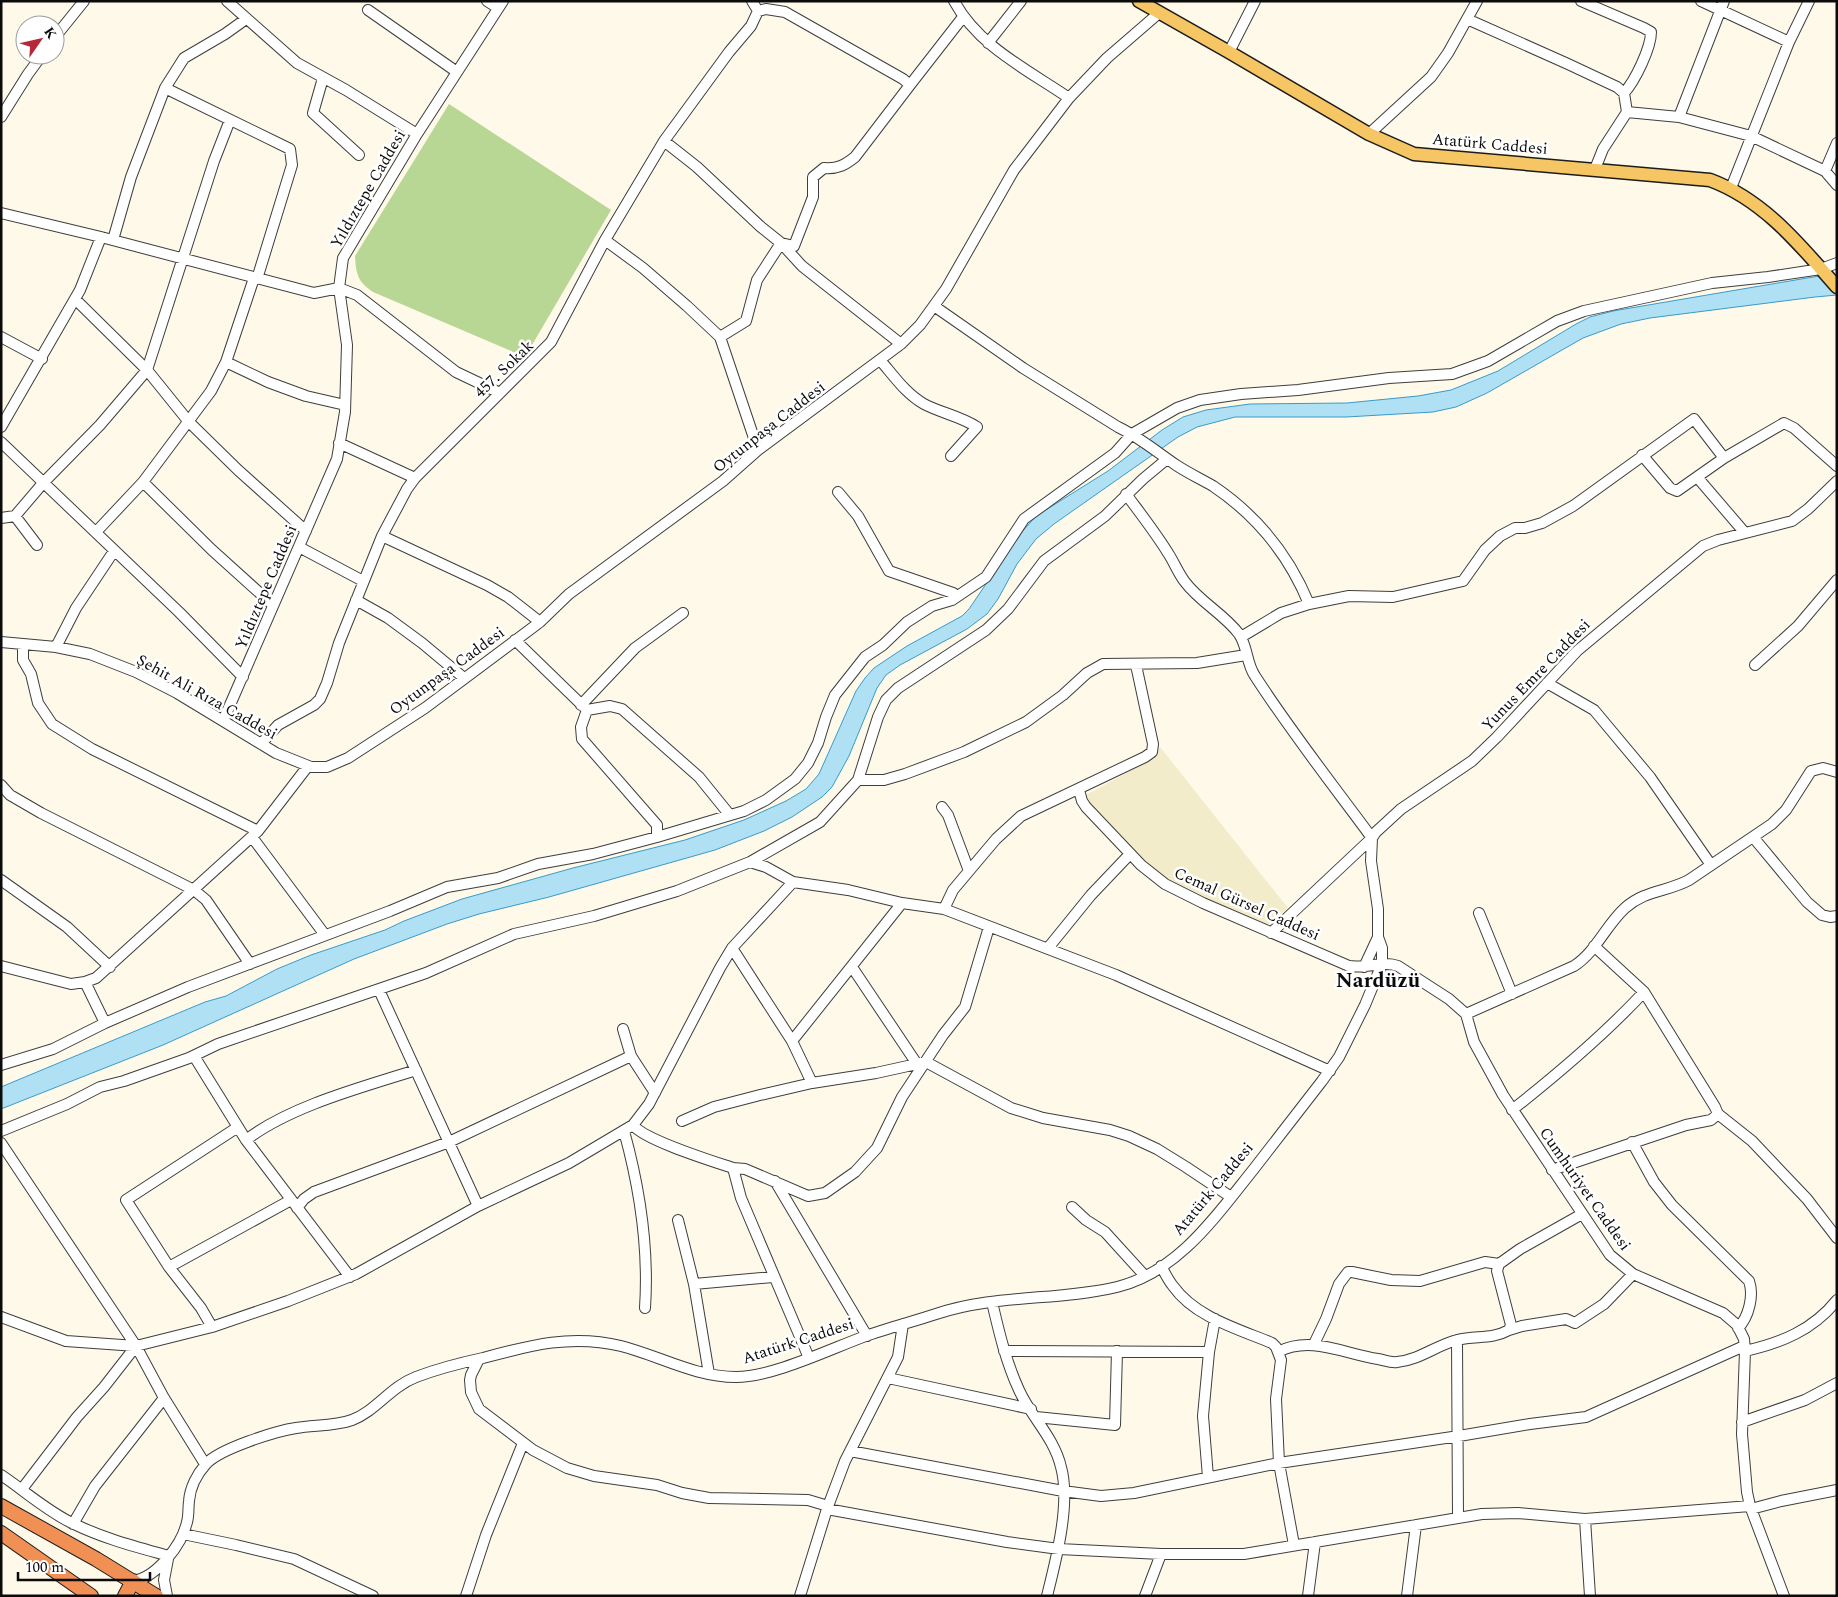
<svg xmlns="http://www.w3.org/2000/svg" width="1838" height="1597" font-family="Spectral,serif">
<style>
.farmland{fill:#f3eccb}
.forest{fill:#b8d795}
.water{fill:#b0e0f4;stroke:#399bc9}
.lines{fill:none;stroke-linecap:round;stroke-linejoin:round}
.minor-casing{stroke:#3e3e3e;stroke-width:12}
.major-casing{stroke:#1c1c1c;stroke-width:15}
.highway-casing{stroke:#1c1c1c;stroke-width:16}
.minor{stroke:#fff;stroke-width:10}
.major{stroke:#f5c663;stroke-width:12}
.highway{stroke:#f09055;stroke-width:14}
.labels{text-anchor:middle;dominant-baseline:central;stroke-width:5;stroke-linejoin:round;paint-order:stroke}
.street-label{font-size:16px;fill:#0b0b0b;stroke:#fff}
.district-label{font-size:21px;font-weight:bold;fill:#0b0b0b;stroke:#fff}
</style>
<rect width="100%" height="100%" fill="#fef9e9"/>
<path class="farmland" d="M1160,747L1288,908L1266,926L1261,927L1150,872L1083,799L1086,795L1154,758Z"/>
<path class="forest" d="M449,104L611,210L525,357L373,292C358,282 356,275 355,256Z"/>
<path class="water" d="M1819,276L1837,295L1815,297L1650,318L1621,324L1583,338L1487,393L1456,407L1433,412L1346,417H1235L1197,427L1178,437L1081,505L1054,524L1036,539L1017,564L998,599L987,614L967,629L900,665L886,675L877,688L849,756L832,787L822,797L792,817L764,831L715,850L549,897L479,914L447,924L354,959L163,1045L1,1109V1087L205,1002L226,996L277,969L311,955L385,930L404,921L462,899L573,868L685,840L744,820L786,801L806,789L819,774L856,691L865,678L874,668L907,646L962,616L969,609L1020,534L1036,516L1108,471L1162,430L1183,417L1206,410L1250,404L1347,403L1418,396L1451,390L1498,371L1576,324L1590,317L1613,311Z"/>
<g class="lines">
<defs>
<path id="minor" d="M227,1L297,63L346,90L417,134
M487,1L498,8
M954,1C978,46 1028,70 1069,98
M1581,1L1644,28L1651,32C1651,48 1635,81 1624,93
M1701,1L1789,42
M368,10L457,72
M758,11L766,9L785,12L903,79L910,85L963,17
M1467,19L1568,64L1617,87L1624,93L1627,112L1603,149L1595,169
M55,37L84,1
M988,43L1021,1
M1229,52L1255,1
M323,78L313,113L359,155
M165,88L290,149L292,165L257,279
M1627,112L1679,117L1751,136L1825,171L1837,185
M1,117L28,74L42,55
M1679,117L1724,1
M1369,134L1431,77L1448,53L1477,1
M664,141L697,167L761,227L781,243L802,266L901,344
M1825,171L1837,143
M1731,188L1789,42L1809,1
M1,213L101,237L314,293L339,288L357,295L456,372L500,393
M113,240L131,177L165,88L184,58L225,34L246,19
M605,240L643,268L687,306L720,337L758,450
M75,299L147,370L189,422L238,470L306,531
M934,306L1023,368L1118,427C1139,437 1157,452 1176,465C1188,473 1201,479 1213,486C1256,515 1289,555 1309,604
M1,337L42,359
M720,337L746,321L757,280L781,243L794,246L813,197V177L824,168C838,169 845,165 855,157L910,85
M880,360C894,376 906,394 924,404C941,413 960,416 977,427L951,456
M226,362L268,382L306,396L345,405
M1,427L80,290L101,237
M1,442L179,612L243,677
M339,443L415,478
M1642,455L1670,488L1677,491L1724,458L1784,423L1794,428L1837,466
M1697,477L1745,533
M143,482L212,550L273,605
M838,492L858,516L889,571L953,593L952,600
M1126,494C1140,513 1155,532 1168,553C1174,562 1178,573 1185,582C1200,602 1224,614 1239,634C1248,647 1246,663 1255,676C1291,732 1333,785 1372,838L1271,933
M15,516L37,545
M1,518L15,516L44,482L100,425L147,370L214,161L230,120
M96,532L143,482L211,391L226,362L254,278
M382,536L487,585L508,597L540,622
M299,547L363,581
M356,600L388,618L422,643L464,678
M1241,637L1281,613L1309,604L1349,596L1393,597L1463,581L1485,550L1500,536L1515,528H1525L1542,523L1573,506L1694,419L1724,458
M515,640L586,709
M1,642L56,647L90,654L136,672L177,693L276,753L311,767H327L348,758L425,708L540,622L569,594L723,481L758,450L901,344L920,325L946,289L1014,170L1069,98L1107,58L1159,13
M23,644V660L31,674L38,703L52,724L92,749L258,831
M56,647L76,608L114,551
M1755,665L1798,626L1837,580
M1547,683L1594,710L1650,777L1711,865
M581,705L635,648L683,613
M587,710L610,706L622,709L699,777L729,814
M587,710L581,727L582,739L657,825V837
M223,721L337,459L345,412L347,345L339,288L343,258L417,134L503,1
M261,744L278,725L314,705L320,699L327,683L339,643L382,536L407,489L415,478L551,342L605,240L664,141L729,52L751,26L758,11L752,1
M858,780H884L905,774L964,752L1026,722L1063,695L1087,673L1103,664L1197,663L1246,655
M1,785L10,795L41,813L194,890L206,900L250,964
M1079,790L1082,801L1086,807L1141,865L1165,884L1203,903L1349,966C1366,969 1383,960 1398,966L1449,999L1466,1014L1474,1042L1503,1095L1610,1255L1633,1274L1723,1313L1737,1325L1744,1339L1745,1351L1742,1434L1747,1492L1750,1506L1784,1596
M942,807L948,815L969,871
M252,837L325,935
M1753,837L1807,902L1822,915L1830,917L1837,916
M750,862L766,867L793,882L848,890L902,903L944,909L1116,975L1330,1071
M1,880L67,927L110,967
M944,909L953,890L969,871L996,839L1021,816L1145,757L1152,752L1153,744L1136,665
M1479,913L1512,994
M1378,937V909L1371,861L1372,838L1376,832L1401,809L1472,761L1497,737L1577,651L1703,546L1718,540L1792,521L1808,509L1837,481
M732,948L792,1041L812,1083
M1048,948L1091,895L1130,854
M1,966L71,984L85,982L96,978L258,831L308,766
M852,967L917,1064
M379,990L478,1206
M1466,1014L1574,966C1596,952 1606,925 1625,908C1645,890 1667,892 1689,880L1772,824L1786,810L1811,771L1823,768L1837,772
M105,1023L188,987L390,911L447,887L498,878L538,864L593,854L657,837L744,811L766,800L795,779L808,763L818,743L826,717L835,695L865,657L883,645L907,622L932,606L952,600L986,577L1024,519L1115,453L1132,434L1177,408L1200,400L1241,394L1298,390L1389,378L1452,374L1488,361L1557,321L1584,311L1712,283L1768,277L1821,269L1837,263
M623,1029L631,1056L655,1093
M792,1041L902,903
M194,1056L246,1140L350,1277
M1,1065L53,1049L105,1023L85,982
M1512,1110C1559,1073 1603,1036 1644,992
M1718,1114L1752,1141L1807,1199L1837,1238
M682,1121L714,1107L760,1095L812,1083L876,1073L926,1062L1011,1108L1043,1118L1110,1130L1129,1136L1157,1149L1186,1167L1231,1197
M633,1125C644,1140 712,1161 733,1168L745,1169L808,1196L825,1193L855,1172L877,1148L902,1097L943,1035L965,1007L989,927
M1,1131L67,1104L100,1087L124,1081L189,1058L218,1044L426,973L514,934L594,916L677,891L750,862L820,822L858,780L878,717L886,700L898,688L986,630L1008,609L1044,561L1105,516L1143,479L1167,459
M624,1131C640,1189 649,1248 645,1308
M246,1140C290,1106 363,1087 416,1070
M1632,1142L1654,1182L1672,1205L1749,1281C1754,1295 1749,1317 1738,1328
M1,1143L136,1346L104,1387L77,1417L22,1489
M733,1168L741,1198L809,1358
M1552,1170L1686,1125L1711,1120L1718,1114L1715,1107L1644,992L1594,946
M775,1181L867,1336
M1072,1207L1086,1220L1105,1232L1145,1276
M297,1208L304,1199L314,1192L449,1142L631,1056
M678,1220L694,1284
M1161,1266C1165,1273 1168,1280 1173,1286C1195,1317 1238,1329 1272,1343L1276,1347L1281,1360L1276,1399L1279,1463L1294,1545
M169,1267L291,1200
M992,1302C999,1332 1006,1362 1019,1390C1031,1417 1054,1437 1061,1467C1071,1503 1056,1560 1047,1596
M1,1317L66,1341L136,1346L212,1327L288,1301L356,1274L478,1206L569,1163L633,1125L649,1104L720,968L732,948L793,882
M212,1327L201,1308L169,1267L126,1200L238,1127
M1509,1330L1522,1326L1566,1319L1575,1323L1604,1304L1633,1274
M1457,1340L1458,1517
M1314,1344L1326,1319L1339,1284L1348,1272H1352L1391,1280L1420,1281L1485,1262L1499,1264
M136,1346L164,1398L205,1464
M1004,1351L1209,1352
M1745,1351C1781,1343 1813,1330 1837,1300
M1278,1352C1311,1335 1344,1354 1378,1359C1384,1360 1391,1363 1397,1362C1419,1360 1437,1345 1457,1340C1476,1335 1491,1340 1509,1330L1511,1325L1497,1271L1499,1264L1520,1249L1582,1214
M479,1359L471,1375L470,1380L471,1392L479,1409L533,1450L567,1468L594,1476L657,1485L682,1493L709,1498L808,1500L828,1506
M709,1374L694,1284L773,1277
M888,1378L1031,1409
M1036,1417L1115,1425L1117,1351
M1742,1422L1805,1400L1837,1383
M850,1451L1063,1491L1101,1496L1134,1493L1279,1463L1459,1436L1530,1424L1586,1417L1744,1346
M1,1475C25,1491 48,1512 74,1524C105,1539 137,1547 169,1556
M1208,1477L1203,1416L1209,1352L1215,1319
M827,1509L1007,1542L1059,1549L1161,1554H1244L1482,1514L1518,1513L1585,1519L1750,1506
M1751,1509L1781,1501L1837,1490
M1585,1519L1590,1596
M73,1524L95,1486L164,1398
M183,1534L236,1545L294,1559L373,1596
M133,1581C156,1578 182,1545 187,1522C189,1515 188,1509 189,1501C190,1488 197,1474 206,1464C219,1449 276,1431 296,1428C314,1425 335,1426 352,1420C376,1411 390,1387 416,1377C437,1369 460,1363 483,1358C531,1345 572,1334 621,1346C660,1356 695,1377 736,1377C772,1377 828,1350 863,1337C887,1328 912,1322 936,1314C995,1294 1058,1301 1117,1287C1178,1272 1216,1216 1253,1170C1276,1140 1299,1111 1322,1081L1339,1057L1365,1005L1382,964V948L1378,937L1364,967
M167,1596L164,1580L168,1559
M466,1596L486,1535L523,1443
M800,1596L827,1509L845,1461L898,1357L903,1324
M1145,1596L1161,1554
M1308,1596L1315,1542
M1407,1596L1416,1525"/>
<path id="major" d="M1139,1L1229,52L1369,134L1414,154L1710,180C1764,200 1800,245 1837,287"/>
<path id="highway" d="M1,1506L96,1559L156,1596
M1,1533L91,1596
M125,1596L133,1581"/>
</defs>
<use href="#minor" class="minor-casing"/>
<use href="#major" class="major-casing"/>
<use href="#highway" class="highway-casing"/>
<use href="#minor" class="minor"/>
<use href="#major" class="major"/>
<use href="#highway" class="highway"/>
</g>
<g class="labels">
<g class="street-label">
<text transform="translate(1490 144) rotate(5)">Atatürk Caddesi</text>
<text transform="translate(368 189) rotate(-60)">Yıldıztepe Caddesi</text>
<text transform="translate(504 369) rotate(-44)">457. Sokak</text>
<text transform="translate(769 427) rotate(-38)">Oytunpaşa Caddesi</text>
<text transform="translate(266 587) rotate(-67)">Yıldıztepe Caddesi</text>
<text transform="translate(447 671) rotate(-36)">Oytunpaşa Caddesi</text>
<text transform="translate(1536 675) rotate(-46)">Yunus Emre Caddesi</text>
<text transform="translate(207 697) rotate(29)">Şehit Ali Rıza Caddesi</text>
<text transform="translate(1247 904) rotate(24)">Cemal Gürsel Caddesi</text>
<text transform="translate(1213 1189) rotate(-50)">Atatürk Caddesi</text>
<text transform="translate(1585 1189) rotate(55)">Cumhuriyet Caddesi</text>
<text transform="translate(798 1341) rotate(-18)">Atatürk Caddesi</text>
</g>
<g class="district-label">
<text x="1378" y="981">Nardüzü</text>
</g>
</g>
<rect width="1838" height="1597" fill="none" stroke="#0b0b0b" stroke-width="5"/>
<g transform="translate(40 40) rotate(56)"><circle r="24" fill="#ffffff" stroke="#9d9d9d"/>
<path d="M0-4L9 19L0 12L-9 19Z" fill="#b62839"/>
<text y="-8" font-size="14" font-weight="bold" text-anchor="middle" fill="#0b0b0b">K</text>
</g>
<path d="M18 1572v8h132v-8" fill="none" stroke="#0b0b0b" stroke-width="2.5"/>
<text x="25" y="1572" font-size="15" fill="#0b0b0b" stroke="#ffffff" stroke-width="4" paint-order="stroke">100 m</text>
</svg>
